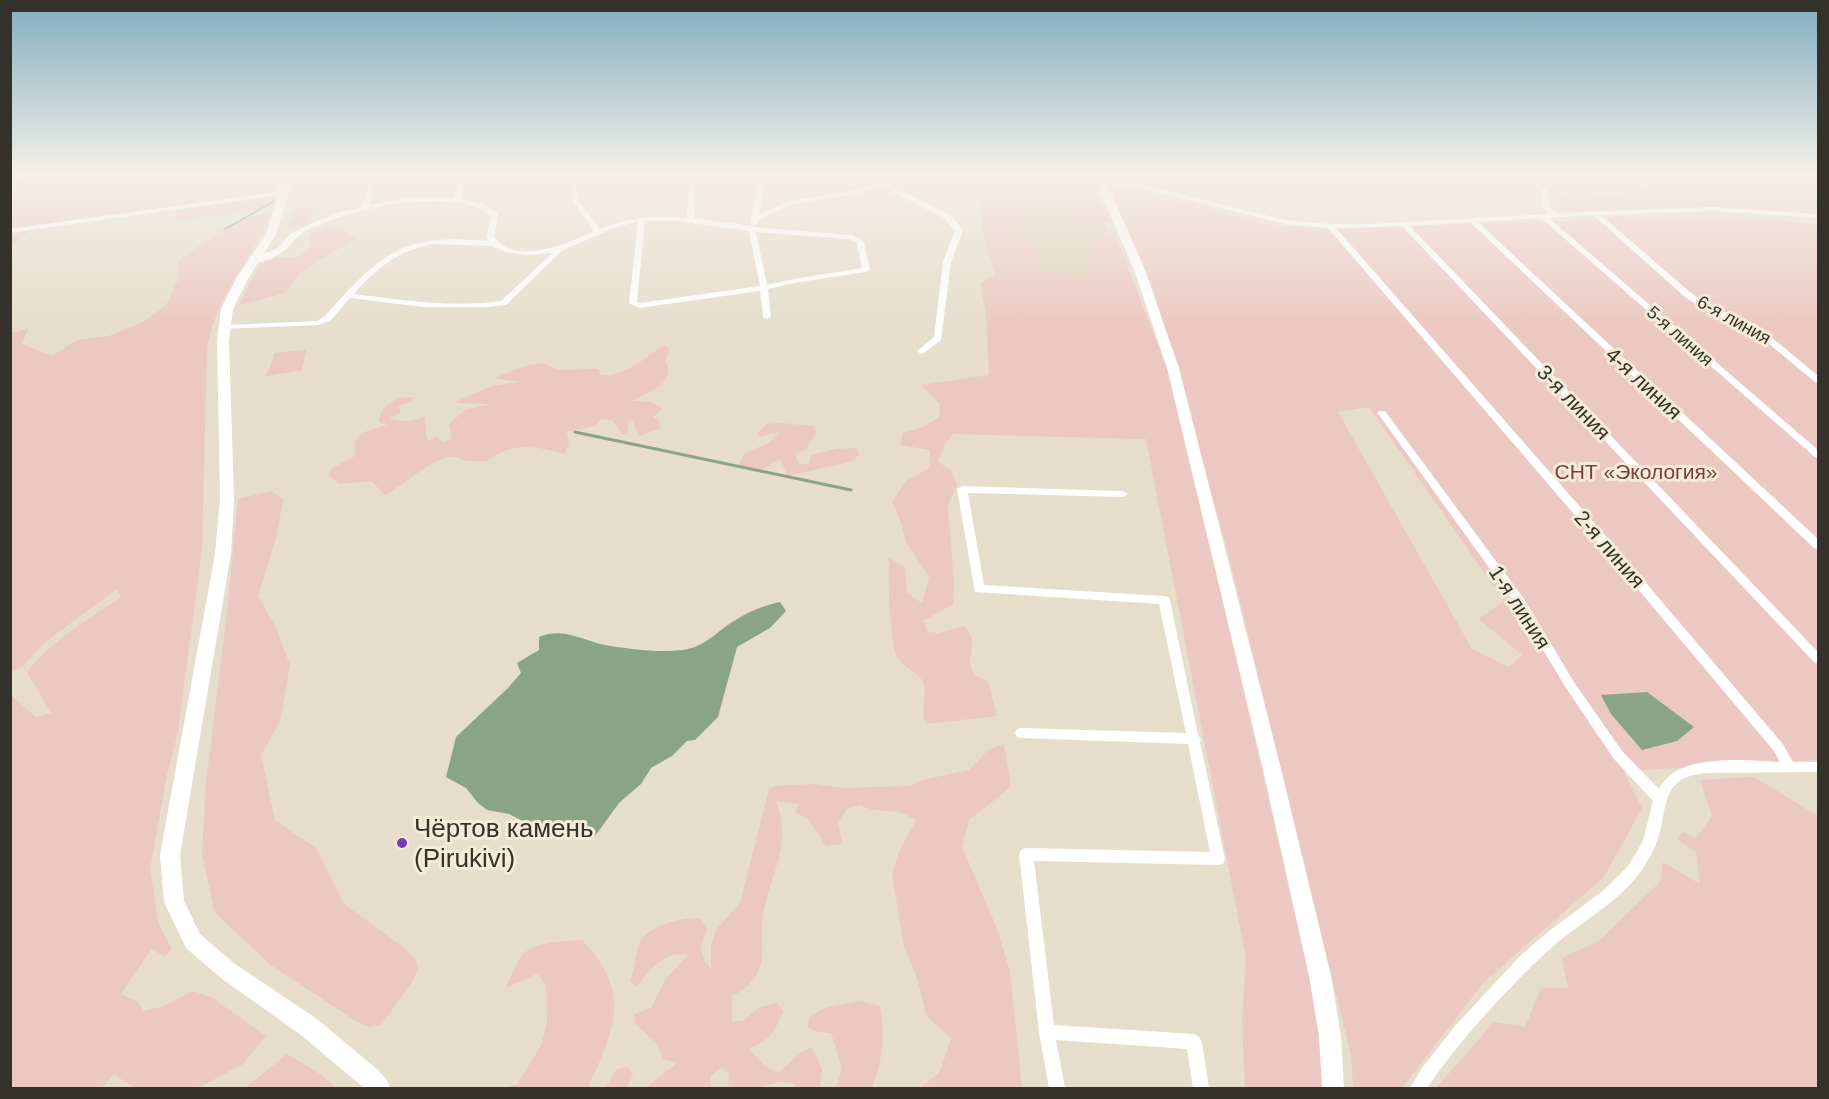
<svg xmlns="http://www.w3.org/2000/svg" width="1829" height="1099" font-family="Helvetica,sans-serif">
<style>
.built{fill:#ded1b8}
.green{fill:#ecc8c2;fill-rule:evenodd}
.water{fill:#8aa486}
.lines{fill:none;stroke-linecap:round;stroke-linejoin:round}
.stream-far1{stroke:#8aa486;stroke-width:2}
.stream{stroke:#8aa486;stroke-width:3}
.street{fill:#fff;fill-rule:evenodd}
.secondary{fill:#fff;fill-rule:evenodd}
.poi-dot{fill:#773db3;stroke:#f4ebd8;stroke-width:2}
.labels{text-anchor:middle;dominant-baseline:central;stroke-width:6;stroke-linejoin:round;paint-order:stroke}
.far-street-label{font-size:18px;fill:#35322b;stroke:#f4ebd8}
.street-label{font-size:21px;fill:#35322b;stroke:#f4ebd8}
.park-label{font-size:21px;fill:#7a3f38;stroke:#f4ebd8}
.near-poi-label{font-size:26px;fill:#35322b;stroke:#f4ebd8;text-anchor:start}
</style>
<rect width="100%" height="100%" fill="#e6ddcb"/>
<path class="built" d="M1044,210L1061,213L1086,226L1103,223L1107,232L1093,235L1087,278L1039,270L1017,232L1019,226Z"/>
<path class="green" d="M10,175H279L273,208L174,221L178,206L35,225L11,248Z
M978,175H1089L1110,222L1086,226L1061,213L1044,210L1019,226L1018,232L1040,250L1039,270L1086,278L1093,235L1107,232L1115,235L1172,381L1320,1023L1325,1088H1245L1242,1022L1246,958L1146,439L953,434L945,444L938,462L951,470L957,485L948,505L954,585L953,604L923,621L928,632L938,633L965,626C973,635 974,650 969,661L974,675L988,681L997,716L926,724C919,713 928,696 923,682C919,673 905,668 899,660C889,649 888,576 889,558L905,567L907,593L922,603L929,577L906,542L901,522L892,502L906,481L930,468V450L900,445L903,433L923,427L939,417L940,404L921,385L989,375L986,315L980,283L995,275L984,239L980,202L983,201Z
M1634,175H1818V209L1561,210L1557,198L1566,193L1612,194L1643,192L1651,181Z
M1125,189H1139L1249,219L1283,226L1328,231L1450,224L1607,220L1611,216L1769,220L1818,224V760L1624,771L1642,808L1604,877L1484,982L1402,1088H1353L1351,1055L1227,549L1152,284L1113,198L1116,193ZM1369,407L1504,601L1479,619L1522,655L1509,667L1472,649L1338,412Z
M315,207L306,225L286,226L296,208Z
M272,211C252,257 214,299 207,350L202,549L178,732L167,775L150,869L159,925L172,949L164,957L152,948L121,994L137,1001L144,1011L164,1006L193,991L211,997L266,1036L243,1064L202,1086L188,1088H134L114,1074L102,1088H11V695L36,717L51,713L27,672C53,640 87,620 121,597L117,589L44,643L22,667L11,672V333L28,329L22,344L52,356L77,340L109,336L143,322L167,304L179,277L178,265L181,258L225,229L248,218Z
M328,224L343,230L356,238L300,273L285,293L239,305C245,292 252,274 263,264C279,251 303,267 312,242L308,239L311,233Z
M665,345L670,350L665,361C678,384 648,391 632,401L650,402L663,408L653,417L659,420L660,428L639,436L635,429L634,418L627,422L629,430L623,435L612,420L602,419L595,426L567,432L569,444L564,454C536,446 512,441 487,461C480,461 471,462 463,460C460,459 458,457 455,457C433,455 404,486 385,495L371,481L339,484L329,476L331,469L355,456L354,443L361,433L387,425L379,422C380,404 398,396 413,397L412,402L399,405L400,412L389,419C402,422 414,422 425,416L426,437L429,441L437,436L442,442L450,440L451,433L449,424L465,410L491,404L453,403L492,386L518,382L494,378L528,365L544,363L556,370L598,369L601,375C625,378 646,356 665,345Z
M306,350L302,370L266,376L275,353Z
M780,423L814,426L817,432L806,449L795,454L799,464H809L811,455L836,449L857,448L859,455L851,462L786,476V470L779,459L760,471L738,466L744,454L768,443L780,432L758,437V432L767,424Z
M271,491L283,499L277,535L258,596L276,628L290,665L280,721L261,756L275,820L316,848L344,904L403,947L416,960L418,969L412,982L382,1024L369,1027L356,1021L272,966L215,913L202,855L206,783L227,612L238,499Z
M1004,744L1011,787L969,820L962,847L996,926L1010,971L1022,1088H920L940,1072L951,1038L927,1017L917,978L904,947L892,874L900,849L916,821C899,806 880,815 860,805L847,809L838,823L842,844L826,846L809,820L795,812L798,804L776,801C794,847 767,878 762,922C760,937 765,952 760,967C756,981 744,990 732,996V1021H743L760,1007L777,1003L783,1011C774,1034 770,1040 748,1049L766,1067L778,1073L802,1052L812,1047L822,1069L820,1088H797L794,1083L777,1082L758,1088H728L729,1075L722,1067L710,1076L711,1088H645L677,1063L663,1059L657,1043L635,1024L634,1014L652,1007L665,980L688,955C665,949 650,971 636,987L630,981C635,969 635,956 639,944C646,926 684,916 701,919L707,929C699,944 699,956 711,969V946L715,931L740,903L769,789L775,786L789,785L817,784L842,788L911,786L922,780L969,770L988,750Z
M1754,777L1818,816V1088H1436L1494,1022L1525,1027L1541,988H1568L1562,958L1599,941L1660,882L1663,862L1700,884L1696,852L1678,840L1682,832L1696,838L1712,816L1700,780Z
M582,940C633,992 614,1030 588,1088H505L517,1084L541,1046L547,1023L546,985L537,974L506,988C510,979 514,967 520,958C531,941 564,941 582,940Z
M860,1001L880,1006C885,1038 883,1058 872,1088H836L842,1069L831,1033L817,1032L808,1027L809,1018L824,1008Z
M287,1054L320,1074L336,1088H245Z
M628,1067L633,1074L627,1088H605L617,1069Z"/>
<path class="water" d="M780,602L786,611L770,628L737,647L718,717L695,740L687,741L672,756L651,768L641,784L619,803L595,836L573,839L537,828L509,814L487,810L478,803L466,788L446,777L456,737L508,688L521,673L517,663L539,650V637C564,627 580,640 605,645C629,649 658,653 683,650C705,647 716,632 734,621C749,611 763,606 780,602Z
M1647,692L1694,727L1677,741L1642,750L1611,714L1601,695Z"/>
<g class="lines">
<path class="stream-far1" d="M225,229L273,202"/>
<path class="stream" d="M575,432L851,490"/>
<path class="street" d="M25,175H40L37,177L10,181V177Z
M371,175H377L369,205L410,198H454L459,175H465L461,198L483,204L498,214L494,237C515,267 569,243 594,231L572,200L570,175H576L578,200L600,229C628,217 656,215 687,218L689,175H695L694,218L765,228L852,235L864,242L870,270L866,272L794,283L768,289L771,317L767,319L763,317L760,291L639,308L629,303L638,222L617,227L563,250L506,305L489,307H423L350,298L331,320L319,325L222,329V325H225L317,321L325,316C358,280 385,244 438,240C455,238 472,240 489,241L486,237L491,217C486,213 482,209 476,207C432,191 347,209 306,231C297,236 293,242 286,249C279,256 262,263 252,263V259L278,248L289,235L301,228L334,214L362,207ZM645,221H676L749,231L760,286L640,303L637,302ZM756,232L848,239L857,243L862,268L794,279L767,285ZM434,244L493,246L505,252L529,255L552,253L501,301C452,308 402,300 354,294C378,267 397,251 434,244Z
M760,175H766L759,214L789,201L850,191L881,184L902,175H910L889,185L950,214L963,231L951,262L941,340L924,353L921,354L917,351L934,337L943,262L955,231L944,218L882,187L850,195L793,204L758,220L757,225H754L750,223Z
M1520,175H1527L1547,189L1549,206L1556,213L1714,207L1818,214V218L1714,211L1601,215L1691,293L1712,307L1756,324L1818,376V383L1815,382L1750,328L1706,311L1685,297L1593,215L1549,218L1818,450V458L1815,457L1541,218L1478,222L1818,539V549L1814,548L1470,222L1410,226L1818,652V664L1814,662L1402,226L1336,228L1624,557L1782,743L1793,762H1818V772L1708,773C1699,774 1689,775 1681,780C1662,792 1665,819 1658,838C1654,851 1647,863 1639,874C1614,906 1577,924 1548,951C1536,961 1526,972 1515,983C1483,1016 1453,1050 1427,1088H1410L1422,1068L1455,1026L1520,956L1549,931L1604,890L1628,866L1643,841L1653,801L1614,759L1566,688L1516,605L1379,415L1377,413L1379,411H1385L1524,599L1574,682L1622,751L1659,789C1677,752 1745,760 1780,762L1774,751L1616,563L1328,228L1285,224L1132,186L1101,184L1098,182L1101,180L1132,182L1285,220L1330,224H1371L1549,214L1542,206V191Z
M284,191L287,193L286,194L10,233V229Z
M962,486L1123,491L1128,494L1123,497L968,493L984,585L1164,596L1168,597L1170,600L1198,735L1201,739L1200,742L1225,859L1223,864L1218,865L1034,861L1054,1025L1194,1034L1199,1037L1202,1042L1209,1088H1193L1187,1049L1056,1040L1065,1088H1049L1039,1032L1019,854L1021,850L1026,848L1210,852L1188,744L1021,738L1017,737L1015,733L1017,729L1021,728L1186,733L1159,604L975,592L957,489Z"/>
<path class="secondary" d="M284,175H294L276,234L248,279L233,309L229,341L234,499L231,554L180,855L184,901L200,934L235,964L317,1019L378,1070L387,1080L390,1088H364L301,1035L221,978L186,948L164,902L160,855L215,554L220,499L217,341L221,309L236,279L266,234Z
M1093,175H1103L1145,270L1179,368L1281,769L1331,976L1341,1036L1344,1088H1322L1319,1036L1309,976L1263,769L1167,368L1134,270Z"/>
</g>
<linearGradient id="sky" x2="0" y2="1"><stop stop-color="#82aec1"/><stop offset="0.53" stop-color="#f4f0e8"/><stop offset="1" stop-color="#f4f0e8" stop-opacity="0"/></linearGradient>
<rect width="1829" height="329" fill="url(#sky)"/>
<circle class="poi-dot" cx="402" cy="843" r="6"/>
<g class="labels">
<g class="far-street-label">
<text transform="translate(1734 320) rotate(29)">6-я линия</text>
<text transform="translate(1680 336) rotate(41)">5-я линия</text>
</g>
<g class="street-label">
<text transform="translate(1644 383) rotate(43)">4-я линия</text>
<text transform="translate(1574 402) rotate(46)">3-я линия</text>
<text transform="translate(1610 549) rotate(49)">2-я линия</text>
<text transform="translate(1520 607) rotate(57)">1-я линия</text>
</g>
<g class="park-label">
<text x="1636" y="471">СНТ «Экология»</text>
</g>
<g class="near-poi-label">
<text x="414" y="828">Чёртов камень<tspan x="414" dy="30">(Pirukivi)</tspan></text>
</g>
</g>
<rect width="1829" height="1099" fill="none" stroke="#35322b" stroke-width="24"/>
</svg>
